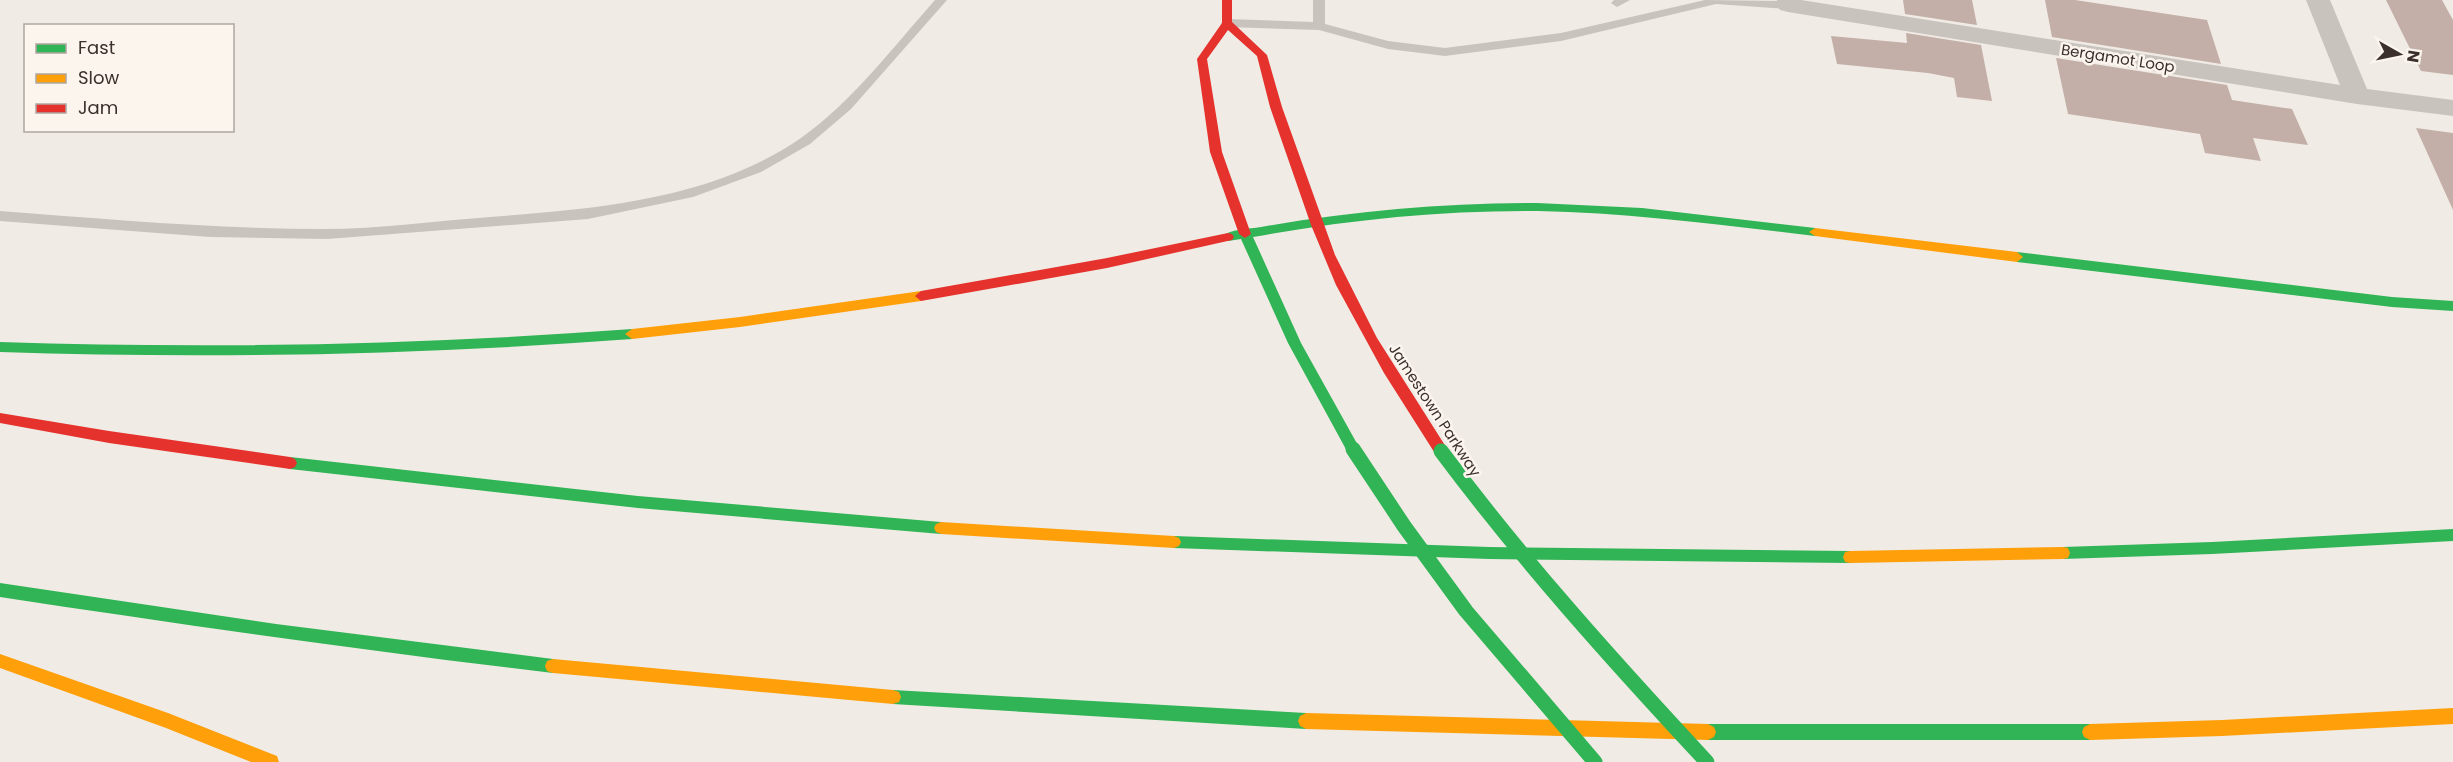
<svg xmlns="http://www.w3.org/2000/svg" width="2453" height="762" font-family="Poppins,sans-serif">
<style>
.building{fill:#c3afa7}
.lines{fill:none;stroke-linecap:round;stroke-linejoin:round}
.lane{fill:#c9c3be;fill-rule:evenodd}
.street{fill:#c9c3be;fill-rule:evenodd}
.fast{fill:#30b455;fill-rule:evenodd}
.slow{fill:#ff9f0a;fill-rule:evenodd}
.jam{fill:#e5322d;fill-rule:evenodd}
.fast-bridge{stroke:#30b455;stroke-width:15}
.labels{text-anchor:middle;dominant-baseline:central;stroke-width:5;stroke-linejoin:round;paint-order:stroke}
.street-label{font-size:15px;fill:#3b302b;stroke:#fbf5ee}
</style>
<rect width="100%" height="100%" fill="#f0ebe5"/>
<path class="building" d="M1903,0H1972L1977,25L1905,14Z
M2045,0H2075L2207,20L2221,64L2052,37Z
M2386,0H2442L2453,20V75L2421,71Z
M1906,33L1981,45L1992,101L1957,97L1954,78L1928,73L1837,64L1831,36L1907,43Z
M2056,58L2227,85L2232,100L2292,109L2308,145L2253,138L2261,161L2205,153L2200,134L2068,114Z
M2416,128L2453,133V210Z"/>
<g class="lines">
<path class="lane" d="M935,0H947L851,109L810,144L761,172L693,197L588,219L327,239L210,237L0,221V211C108,219 215,229 324,229C379,229 435,221 490,217C595,209 712,200 801,138C853,101 893,47 935,0Z
M1313,0H1325V24L1388,41L1445,48L1561,33L1705,0L1788,1L1794,5L1788,9L1716,4L1561,41L1445,56L1388,49L1319,30L1227,27L1221,23L1227,19L1313,22Z
M1614,0H1630L1617,7L1611,3Z"/>
<path class="street" d="M1777,0H1801L2340,85L2306,0H2330L2367,89L2453,100V116L2357,104L1788,12L1780,10L1776,5Z"/>
<path class="fast" d="M1537,203L1642,208L1815,228L1821,232L1815,236C1723,225 1631,213 1538,211C1443,210 1346,220 1253,237L1301,343L1360,449L1358,453H1348L1288,343L1241,239L1228,241L1222,237C1229,229 1250,229 1261,227C1352,211 1444,203 1537,203Z
M2017,252L2392,297L2453,301V311L2392,307L2017,262L2011,257Z
M632,329L639,334L632,339C421,355 211,359 0,352V342C211,349 421,345 632,329Z
M290,457L638,496L941,522L946,524L948,528L946,532L941,534L638,508L290,469L285,467L283,463L285,459Z
M2453,529V541L2212,554L2063,559L2058,558L2056,553L2058,548L2063,547L2212,542Z
M1174,536L1489,547L1850,551L1855,552L1857,557L1855,562L1850,563L1489,559L1174,548L1169,546L1167,542L1169,538Z
M0,583L276,624L553,659L559,661L561,666L559,671L553,673C368,651 184,625 0,597Z
M893,690L1306,713L1312,716L1314,721L1312,726L1306,729L893,704L887,702L885,697L887,692Z
M1708,724H2090L2096,727L2098,732L2096,737L2090,740H1708L1702,737L1700,732L1702,727Z"/>
<path class="slow" d="M1815,228L2017,252L2023,257L2017,262L1815,236L1809,232Z
M921,291L927,296L921,301L740,327L632,339L625,334L632,329L740,317Z
M941,522L1174,536L1179,538L1181,542L1179,546L1174,548L941,534L936,532L934,528L936,524Z
M2063,547L2068,548L2070,553L2068,558L2063,559L1850,563L1845,562L1843,557L1845,552L1850,551Z
M0,654L168,713L277,756L279,762H251L166,728L0,668Z
M553,659L893,690L899,692L901,697L899,702L893,704L553,673L547,671L545,666L547,661Z
M2453,708V724L2222,736L2090,740L2084,737L2082,732L2084,727L2090,724L2222,720Z
M1306,713L1708,724L1714,727L1716,732L1714,737L1708,740L1306,729L1300,726L1298,721L1300,716Z"/>
<path class="jam" d="M1222,0H1232V22L1267,55L1282,107L1335,255L1377,338L1446,447L1448,451L1446,455H1436L1384,373L1336,285L1311,225L1270,107L1257,56L1228,30L1207,59L1222,152L1251,234L1245,238L1239,234L1210,152L1197,59L1222,23Z
M1228,233L1232,234L1234,237L1232,240L1107,268L921,301L915,296L921,291L1107,258Z
M0,413L109,431L290,457L295,459L297,463L295,467L290,469L109,443L0,423Z"/>
<path class="fast-bridge" d="M1353,449L1404,526L1466,611L1595,762
M1441,451C1523,561 1614,662 1707,762"/>
</g>
<g class="labels">
<g class="street-label">
<text transform="translate(2118 58) rotate(9)">Bergamot Loop</text>
<text transform="translate(1435 410) rotate(57)">Jamestown Parkway</text>
</g>
</g>
<rect x="24" y="24" width="210" height="108" fill="#fbf5ee" stroke="#aea6a0" stroke-width="1.5"/>
<rect x="36" y="44" width="30" height="9" fill="#30b455" stroke="#aea6a0" stroke-width="1.5"/>
<text x="78" y="54" font-size="18" fill="#3b302b">Fast</text>
<rect x="36" y="74" width="30" height="9" fill="#ff9f0a" stroke="#aea6a0" stroke-width="1.5"/>
<text x="78" y="84" font-size="18" fill="#3b302b">Slow</text>
<rect x="36" y="104" width="30" height="9" fill="#e5322d" stroke="#aea6a0" stroke-width="1.5"/>
<text x="78" y="114" font-size="18" fill="#3b302b">Jam</text>
<g transform="translate(2399 54) rotate(99)" stroke="#fbf5ee" stroke-width="4.5" paint-order="stroke">
<path d="M0-4.5L10 22L0 15L-10 22Z" fill="#3b302b"/>
<text y="-9" font-size="16" font-weight="bold" text-anchor="middle" fill="#3b302b">N</text>
</g>
</svg>
